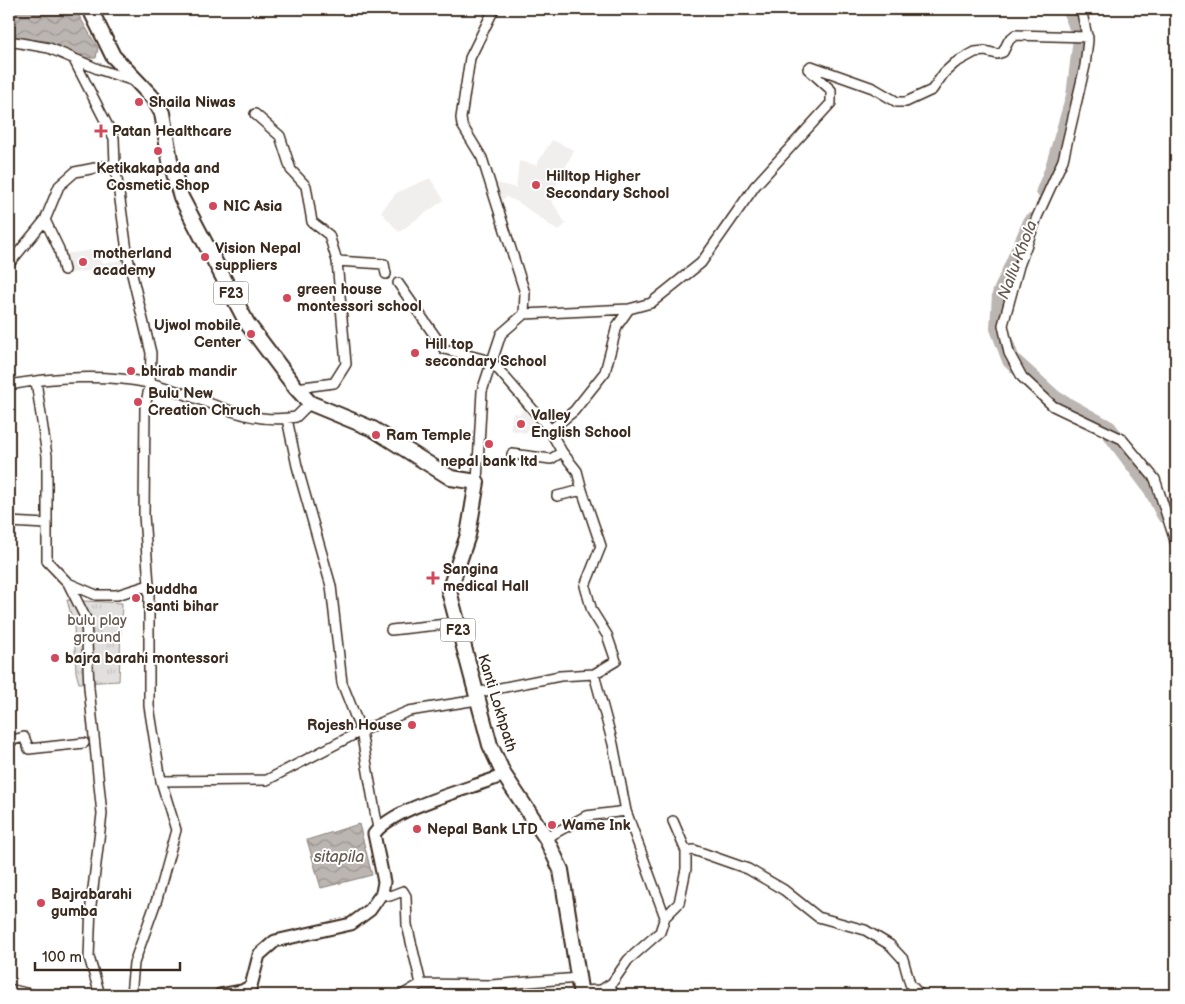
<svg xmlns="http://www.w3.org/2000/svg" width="1185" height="1004" font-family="'Balsamiq Sans',sans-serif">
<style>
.built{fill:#f1efee}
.park{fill:url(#park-tufts);stroke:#8e857e}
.water{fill:url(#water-waves);stroke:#887e77}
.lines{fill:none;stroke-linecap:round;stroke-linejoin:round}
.river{stroke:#bcb6b3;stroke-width:18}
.minor-casing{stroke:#3b2a1e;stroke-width:12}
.tertiary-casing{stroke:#3b2a1e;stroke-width:15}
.primary-casing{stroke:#3b2a1e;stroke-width:18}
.minor{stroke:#fff;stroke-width:9}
.tertiary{stroke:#fff;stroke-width:11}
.primary{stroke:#fff;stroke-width:14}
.poi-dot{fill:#d1495b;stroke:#fff;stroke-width:2}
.labels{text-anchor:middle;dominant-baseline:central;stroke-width:4;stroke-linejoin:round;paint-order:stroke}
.shield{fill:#fff;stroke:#766a62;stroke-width:1}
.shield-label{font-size:14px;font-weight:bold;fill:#3b2a1e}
.poi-label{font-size:15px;font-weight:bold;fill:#3b2a1e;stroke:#fff;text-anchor:start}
.park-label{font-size:15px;fill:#65584e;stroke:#fff}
.street-label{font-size:15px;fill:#3b2a1e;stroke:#fff}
.water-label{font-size:16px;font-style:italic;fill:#685b52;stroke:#fff}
</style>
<defs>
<pattern id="park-tufts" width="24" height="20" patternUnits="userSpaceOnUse" patternTransform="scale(1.25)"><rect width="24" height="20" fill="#e2e0de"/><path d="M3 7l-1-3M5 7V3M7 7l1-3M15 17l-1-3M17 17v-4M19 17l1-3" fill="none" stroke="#c3c0be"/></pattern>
<pattern id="water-waves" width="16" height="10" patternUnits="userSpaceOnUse" patternTransform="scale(1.25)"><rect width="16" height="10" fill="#bcb6b3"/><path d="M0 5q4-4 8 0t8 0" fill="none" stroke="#9a9491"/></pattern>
</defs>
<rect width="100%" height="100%" fill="#fff"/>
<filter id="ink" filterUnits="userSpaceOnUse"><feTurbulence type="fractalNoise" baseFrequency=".02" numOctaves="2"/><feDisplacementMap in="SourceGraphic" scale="10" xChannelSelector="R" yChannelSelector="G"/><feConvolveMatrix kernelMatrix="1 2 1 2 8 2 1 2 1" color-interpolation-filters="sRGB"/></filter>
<g filter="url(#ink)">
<path class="built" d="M552,140L574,150L550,198L566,224L558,231L518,202L506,197L502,200L497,183L516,188L519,161L536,165Z
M430,178L444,200L399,232L381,212L396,193Z
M100,249L102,263L122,260L123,266L67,274L64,254Z
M524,407L535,418L526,433L510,430L513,413L520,414Z"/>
<path class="park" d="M67,600L122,603L119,681L79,683L76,672L74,626Z"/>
<path class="water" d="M9,9H75L98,48L96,58H78L50,42L9,36Z
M359,824L372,875L321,888L307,840Z"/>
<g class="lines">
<path class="river" d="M1045,191L1053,171L1075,96L1082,38L1071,9
M1032,222L1001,294L999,328L1011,360L1054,399L1108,429L1152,488L1165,514"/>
<defs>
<path id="minor" d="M1081,9L1088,40L1085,66L1063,160L1037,217L1019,266L1003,325L1009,353L1022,377L1053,406L1122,439L1155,479L1176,544
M9,41L49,48L98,69L134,81
M73,58L114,138L115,164L128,258L151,353L150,384L145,407L144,515L149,585
M255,114L280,136L291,170L306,186L312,222L329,235L337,261L346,364L334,383L296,388
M45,220L59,249L64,270
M337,261L384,264L386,274
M9,264L45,220L59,186L75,172L115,164
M398,283L444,349L491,361L548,427L562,452
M524,314L629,309L651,303L701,263L755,186L831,103V90L808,69L811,66L873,88L897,102H906L932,90L944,73L955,63L975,52L985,51L997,54L1003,52L1009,40L1015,35L1088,37
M36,381L47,456V561L68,583L86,619L89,688L102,814L91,905L89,957L100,995
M9,385C53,377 105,374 149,383C199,394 244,427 296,417L310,403
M287,419L297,466L331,586L342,683L361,731L378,829
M549,431L574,411L605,372L617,326L629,309
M512,454L551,459L562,452L577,471L582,490
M477,482L482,391L501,334L524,314L525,293L482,158L462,125L461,118L470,58L494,9
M9,522L46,524
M68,583L96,595H117L149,585V706L161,781L176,830L157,899L134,963L131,995
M391,630L456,623
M475,693L560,676L594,674L616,661L607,635L592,611L585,586L601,546L582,490L557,496
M9,741L24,737L29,749L84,743
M161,781L267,780L361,731L409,711L477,700
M626,811L665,917
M546,838L586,816L626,811L613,744L594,674
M686,851L694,850L748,869L784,890L818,917L865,930L890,945L903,959L910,984L920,995
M382,893L390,896L403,891L406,896L407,925L421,984
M609,985L615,995
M9,989L34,995
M581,991L601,990L612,983L628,960L660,932L665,917L679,903L686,869V851L673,821
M402,995L421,984L491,985L579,978"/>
<path id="tertiary" d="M220,995L242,991L251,986L259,955L275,941L351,924L370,910L382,893L384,882L374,834C395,806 471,789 504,775"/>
<path id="primary" d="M90,9L113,56L154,99L162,113L170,160L181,197L247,323L296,388L310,403L373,429L451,478L477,482L468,535L449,591L490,745L504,775L546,838L561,870L581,995"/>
</defs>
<use href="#minor" class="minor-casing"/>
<use href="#tertiary" class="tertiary-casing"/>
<use href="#primary" class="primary-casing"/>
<use href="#minor" class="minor"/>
<use href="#tertiary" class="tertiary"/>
<use href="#primary" class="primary"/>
</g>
</g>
<g class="poi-dot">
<circle cx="139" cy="102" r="5"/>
<path d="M98.5 123.5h5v5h5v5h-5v5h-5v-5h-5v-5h5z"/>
<circle cx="158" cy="151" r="5"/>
<circle cx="536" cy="185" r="5"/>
<circle cx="213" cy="206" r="5"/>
<circle cx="205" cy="257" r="5"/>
<circle cx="83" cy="262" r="5"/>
<circle cx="287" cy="298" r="5"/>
<circle cx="251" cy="334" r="5"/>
<circle cx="415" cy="353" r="5"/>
<circle cx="131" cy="371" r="5"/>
<circle cx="138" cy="402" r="5"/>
<circle cx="521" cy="424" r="5"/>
<circle cx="376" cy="435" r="5"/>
<circle cx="489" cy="444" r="5"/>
<path d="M430.5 570.5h5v5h5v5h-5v5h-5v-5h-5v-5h5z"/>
<circle cx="136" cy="598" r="5"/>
<circle cx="55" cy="658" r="5"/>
<circle cx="412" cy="725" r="5"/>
<circle cx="552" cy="825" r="5"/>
<circle cx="417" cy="829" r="5"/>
<circle cx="41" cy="903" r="5"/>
</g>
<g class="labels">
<g class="shield">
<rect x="213.5" y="281.5" width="35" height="23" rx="4"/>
<rect x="440.5" y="618.5" width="35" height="23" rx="4"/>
</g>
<g class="shield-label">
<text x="231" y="293">F23</text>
<text x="458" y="630">F23</text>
</g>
<g class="poi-label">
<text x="149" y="102">Shaila Niwas</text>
<text x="112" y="131">Patan Healthcare</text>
<text x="158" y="168" text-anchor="middle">Ketikakapada and<tspan x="158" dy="17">Cosmetic Shop</tspan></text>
<text x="546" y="176">Hilltop Higher<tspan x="546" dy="17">Secondary School</tspan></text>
<text x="223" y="206">NIC Asia</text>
<text x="215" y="248">Vision Nepal<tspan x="215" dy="17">suppliers</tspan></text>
<text x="93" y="253">motherland<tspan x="93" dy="17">academy</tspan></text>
<text x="297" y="289">green house<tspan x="297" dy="17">montessori school</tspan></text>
<text x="241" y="325" text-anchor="end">Ujwol mobile<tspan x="241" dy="17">Center</tspan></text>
<text x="425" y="344">Hill top<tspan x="425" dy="17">secondary School</tspan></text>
<text x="141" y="371">bhirab mandir</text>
<text x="148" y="393">Bulu New<tspan x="148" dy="17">Creation Chruch</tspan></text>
<text x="531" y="415">Valley<tspan x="531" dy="17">English School</tspan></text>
<text x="386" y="435">Ram Temple</text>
<text x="489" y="461" text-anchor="middle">nepal bank ltd</text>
<text x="443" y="569">Sangina<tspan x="443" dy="17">medical Hall</tspan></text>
<text x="146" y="589">buddha<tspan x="146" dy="17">santi bihar</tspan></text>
<text x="65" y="658">bajra barahi montessori</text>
<text x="402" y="725" text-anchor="end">Rojesh House</text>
<text x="562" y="825">Wame Ink</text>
<text x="427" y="829">Nepal Bank LTD</text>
<text x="51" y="894">Bajrabarahi<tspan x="51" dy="17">gumba</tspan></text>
</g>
<g class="park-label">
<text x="97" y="620">bulu play<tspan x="97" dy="17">ground</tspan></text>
</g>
<g class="street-label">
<text transform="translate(497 703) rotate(73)">Kanti Lokhpath</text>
</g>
<g class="water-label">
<text transform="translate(1018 260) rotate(-69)">Nallu Khola</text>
<text x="339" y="857">sitapila</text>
</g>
</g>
<rect width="1185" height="1004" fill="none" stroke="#fff" stroke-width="30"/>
<rect x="15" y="15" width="1155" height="974" fill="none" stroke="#3b2a1e" stroke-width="2" filter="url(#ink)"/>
<path d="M35 962v8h145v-8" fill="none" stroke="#3b2a1e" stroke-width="2.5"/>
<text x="42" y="962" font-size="15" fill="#3b2a1e" stroke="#ffffff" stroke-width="4" paint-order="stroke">100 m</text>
</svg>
